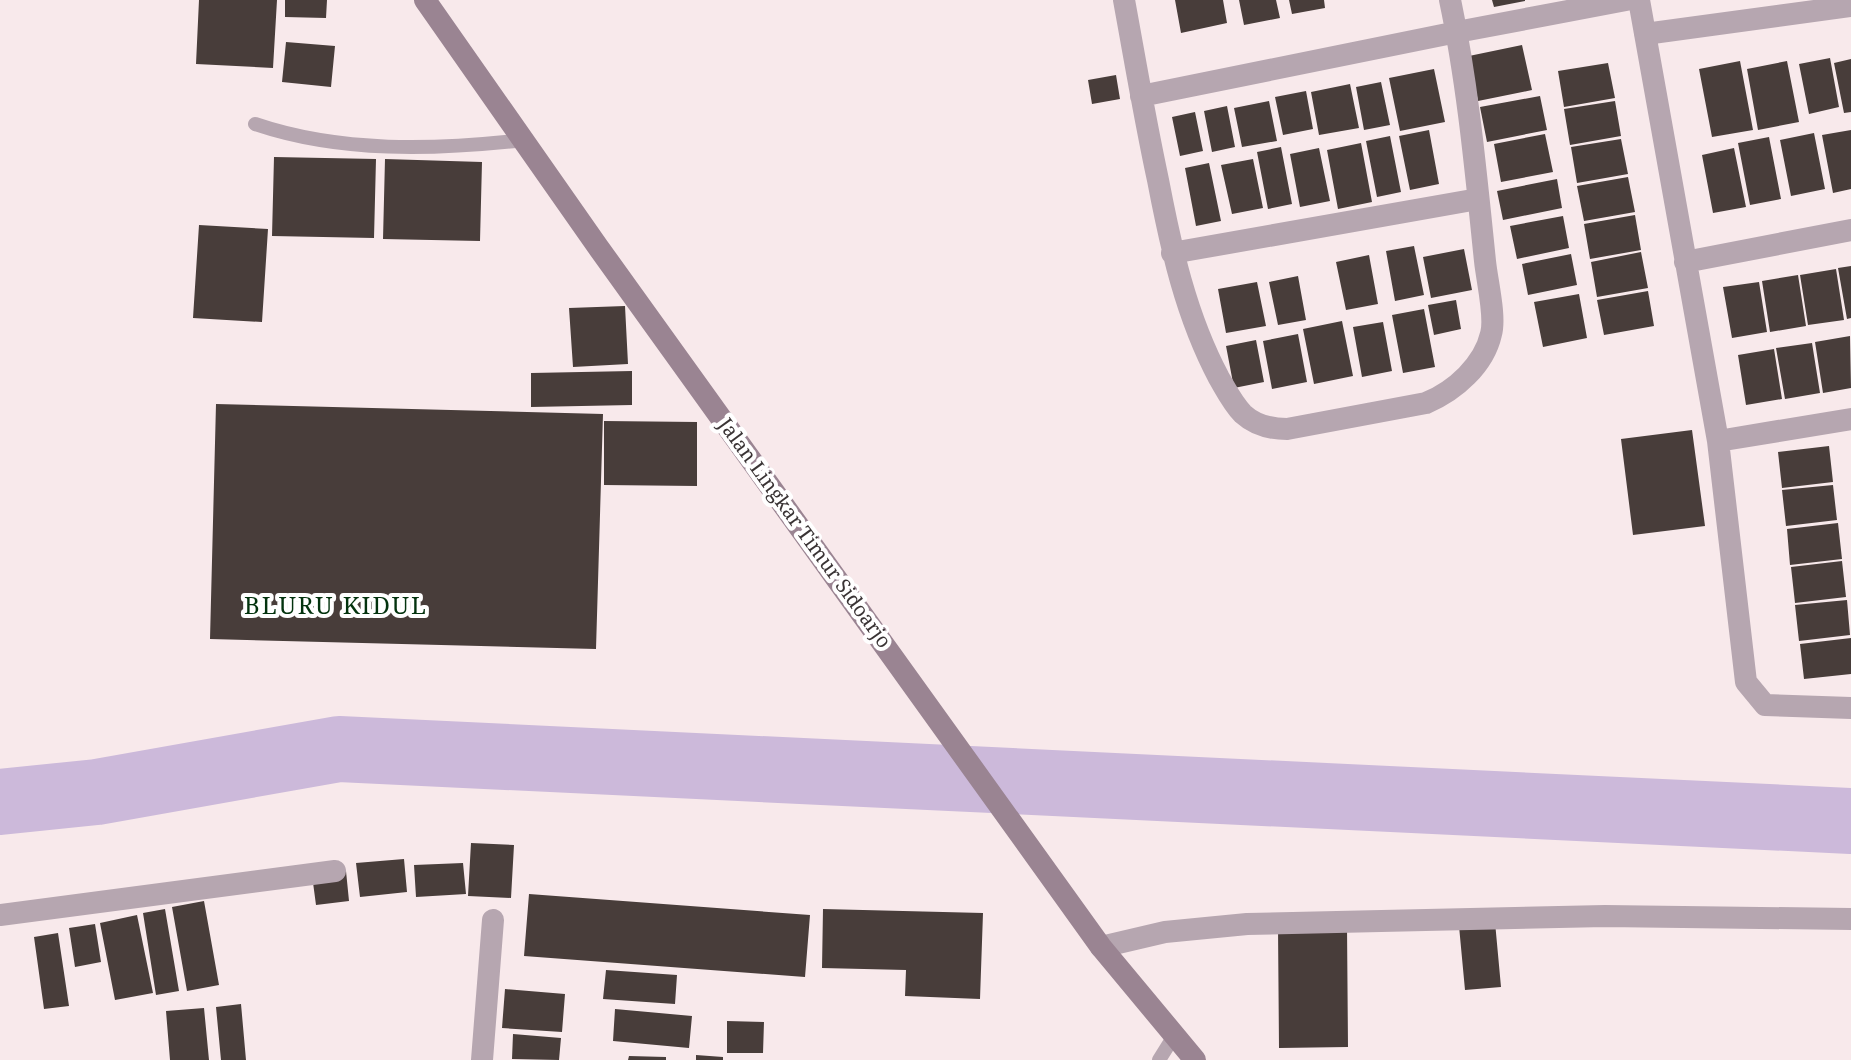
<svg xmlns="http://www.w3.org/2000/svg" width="1851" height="1060" font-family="'Noto Serif',serif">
<rect width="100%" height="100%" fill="#f8e9eb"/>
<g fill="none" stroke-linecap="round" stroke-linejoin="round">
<!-- river -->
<path stroke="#ccb9da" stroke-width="66" d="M0 802 97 792 339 749 1851 821"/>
</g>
<!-- building -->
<path fill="#483d3a" d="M199 0H277L273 68 196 64Z
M285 0H327L326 18 285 17Z
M1175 0H1223L1227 23 1181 33Z
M1239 0H1276L1280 18 1244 25Z
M1289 0H1324L1325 8 1292 14Z
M1492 0H1525V1L1494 7Z
M286 42 335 46 331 87 282 82Z
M1522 45 1532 90 1478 101 1469 56Z
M1830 58 1839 107 1809 114 1799 64Z
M1851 59V112L1844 113 1834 63Z
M1740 61 1753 130 1712 137 1699 69Z
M1787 61 1799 122 1758 130 1747 69Z
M1608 63 1615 98 1564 107 1558 71Z
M1434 69 1445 122 1400 131 1389 78Z
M1116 75 1120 99 1092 104 1088 80Z
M1381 82 1390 125 1364 130 1356 87Z
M1350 84 1359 128 1319 135 1311 92Z
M1306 91 1313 129 1283 135 1275 97Z
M1540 96 1547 130 1487 142 1480 107Z
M1269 101 1277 141 1242 147 1234 108Z
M1615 101 1621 136 1570 145 1564 109Z
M1227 106 1235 147 1212 152 1204 111Z
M1195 112 1203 151 1180 156 1172 117Z
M1429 130 1439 184 1410 190 1399 136Z
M1851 130V189L1833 193 1822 135Z
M1814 133 1825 189 1791 196 1780 140Z
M1545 134 1553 172 1501 182 1494 144Z
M1390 136 1401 192 1377 197 1366 141Z
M1769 137 1781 199 1750 205 1738 143Z
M1621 139 1628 174 1577 183 1571 147Z
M1361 143 1372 202 1338 209 1327 150Z
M1281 147 1292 204 1268 209 1257 152Z
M1319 148 1330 201 1300 207 1290 154Z
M1734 148 1746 207 1713 213 1702 155Z
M274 157 376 159 374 238 272 236Z
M385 159 482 162 480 241 383 239Z
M1253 159 1263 208 1232 214 1221 165Z
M1209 163 1221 221 1196 226 1185 168Z
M1628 177 1635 212 1584 221 1577 186Z
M1557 179 1562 208 1503 220 1497 191Z
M1635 215 1641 250 1590 259 1584 224Z
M1563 216 1569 248 1517 259 1510 226Z
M199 225 268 229 262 322 193 318Z
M1414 246 1424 295 1395 301 1386 251Z
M1464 249 1472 290 1431 298 1423 257Z
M1641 252 1648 288 1597 297 1591 262Z
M1571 254 1577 285 1528 295 1522 264Z
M1369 255 1378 304 1346 310 1336 262Z
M1851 266V318L1847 319 1838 268Z
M1836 269 1844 320 1808 325 1800 275Z
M1798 275 1806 326 1770 332 1762 281Z
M1298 276 1306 320 1278 325 1269 282Z
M1257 282 1266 326 1226 333 1218 289Z
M1759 282 1767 332 1732 338 1723 287Z
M1648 291 1654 326 1604 335 1597 300Z
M1579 294 1587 338 1543 347 1534 302Z
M1456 300 1461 329 1434 335 1428 305Z
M625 306 628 364 573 367 569 308Z
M1424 309 1435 367 1403 373 1392 315Z
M1342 321 1353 376 1314 384 1303 329Z
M1383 322 1392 371 1362 377 1353 327Z
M1298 334 1307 382 1272 389 1263 341Z
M1850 336 1851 388 1823 393 1815 342Z
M1256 340 1264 382 1234 388 1226 346Z
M1812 343 1820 393 1785 399 1776 348Z
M1774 349 1782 399 1746 405 1738 355Z
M632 371V405L531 407V373Z
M216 404 603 414 596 649 210 639Z
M604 421 697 422V486L604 485Z
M1692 430 1705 526 1633 535 1621 439Z
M1829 446 1833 482 1782 488 1778 452Z
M1833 485 1837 520 1786 526 1782 490Z
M1838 523 1842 559 1790 565 1787 529Z
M1842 561 1846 597 1795 603 1791 567Z
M1847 600 1850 635 1799 641 1795 605Z
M1851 638V674L1804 679 1800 644Z
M471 843 514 845 511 898 468 896Z
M404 859 407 892 360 897 356 863Z
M463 863 466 894 416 897 414 865Z
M346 871 349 901 316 905 312 875Z
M529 894 810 915 805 977 524 956Z
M204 901 219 985 187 991 172 907Z
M165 909 179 991 156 995 143 913Z
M823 909 983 913 980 999 905 996 906 970 822 968Z
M137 915 153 993 115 1000 100 923Z
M1495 922 1501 987 1465 990 1459 926Z
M95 924 101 962 75 967 69 928Z
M1347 926 1348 1047 1279 1048 1278 927Z
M58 933 69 1006 44 1009 34 937Z
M606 970 677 975 675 1004 603 999Z
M505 989 565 994 562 1032 502 1028Z
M241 1004 246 1060H221L216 1007Z
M204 1008 209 1060H170L166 1011Z
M615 1009 692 1016 689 1048 613 1041Z
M727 1021 764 1022 763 1053H727Z
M513 1034 561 1038 559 1060 512 1059Z
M696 1055 723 1057V1060H696Z
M629 1056 666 1057V1060H628Z"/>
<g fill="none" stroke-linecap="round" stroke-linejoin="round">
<!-- service -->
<path stroke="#b6a6b0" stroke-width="14" d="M255 124C340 153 435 150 524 140
M1159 1060 1174 1036"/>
<!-- minor -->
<path stroke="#b6a6b0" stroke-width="22" d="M1124 0C1135 60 1145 120 1158 180 1171 248 1186 316 1219 378 1226 390 1233 404 1243 414 1255 425 1271 429 1287 429L1426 403C1455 391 1484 365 1491 334 1496 317 1487 281 1485 261 1476 174 1468 85 1450 0
M1639 0 1718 441 1746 682 1765 705 1851 708
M1645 34 1851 6
M1141 96 1457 32 1626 0
M1172 253 1478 199
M1685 262 1851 230
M1718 441 1851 419
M0 915 335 871
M1101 947 1165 932 1247 924 1605 916 1851 919
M482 1060 493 920"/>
<!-- secondary -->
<path stroke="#9a8492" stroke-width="22" d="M425 0 598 247 1101 947 1195 1060"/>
</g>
<g text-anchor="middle" stroke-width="8" stroke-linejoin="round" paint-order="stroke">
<!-- street labels -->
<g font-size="20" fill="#3a3435" stroke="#fff">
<text transform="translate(805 533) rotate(54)" y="7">Jalan Lingkar Timur Sidoarjo</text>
</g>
<!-- quarter labels -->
<g font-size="24" letter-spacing="2" fill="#03330e" stroke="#fff">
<text x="336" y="614">BLURU KIDUL</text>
</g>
</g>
</svg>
